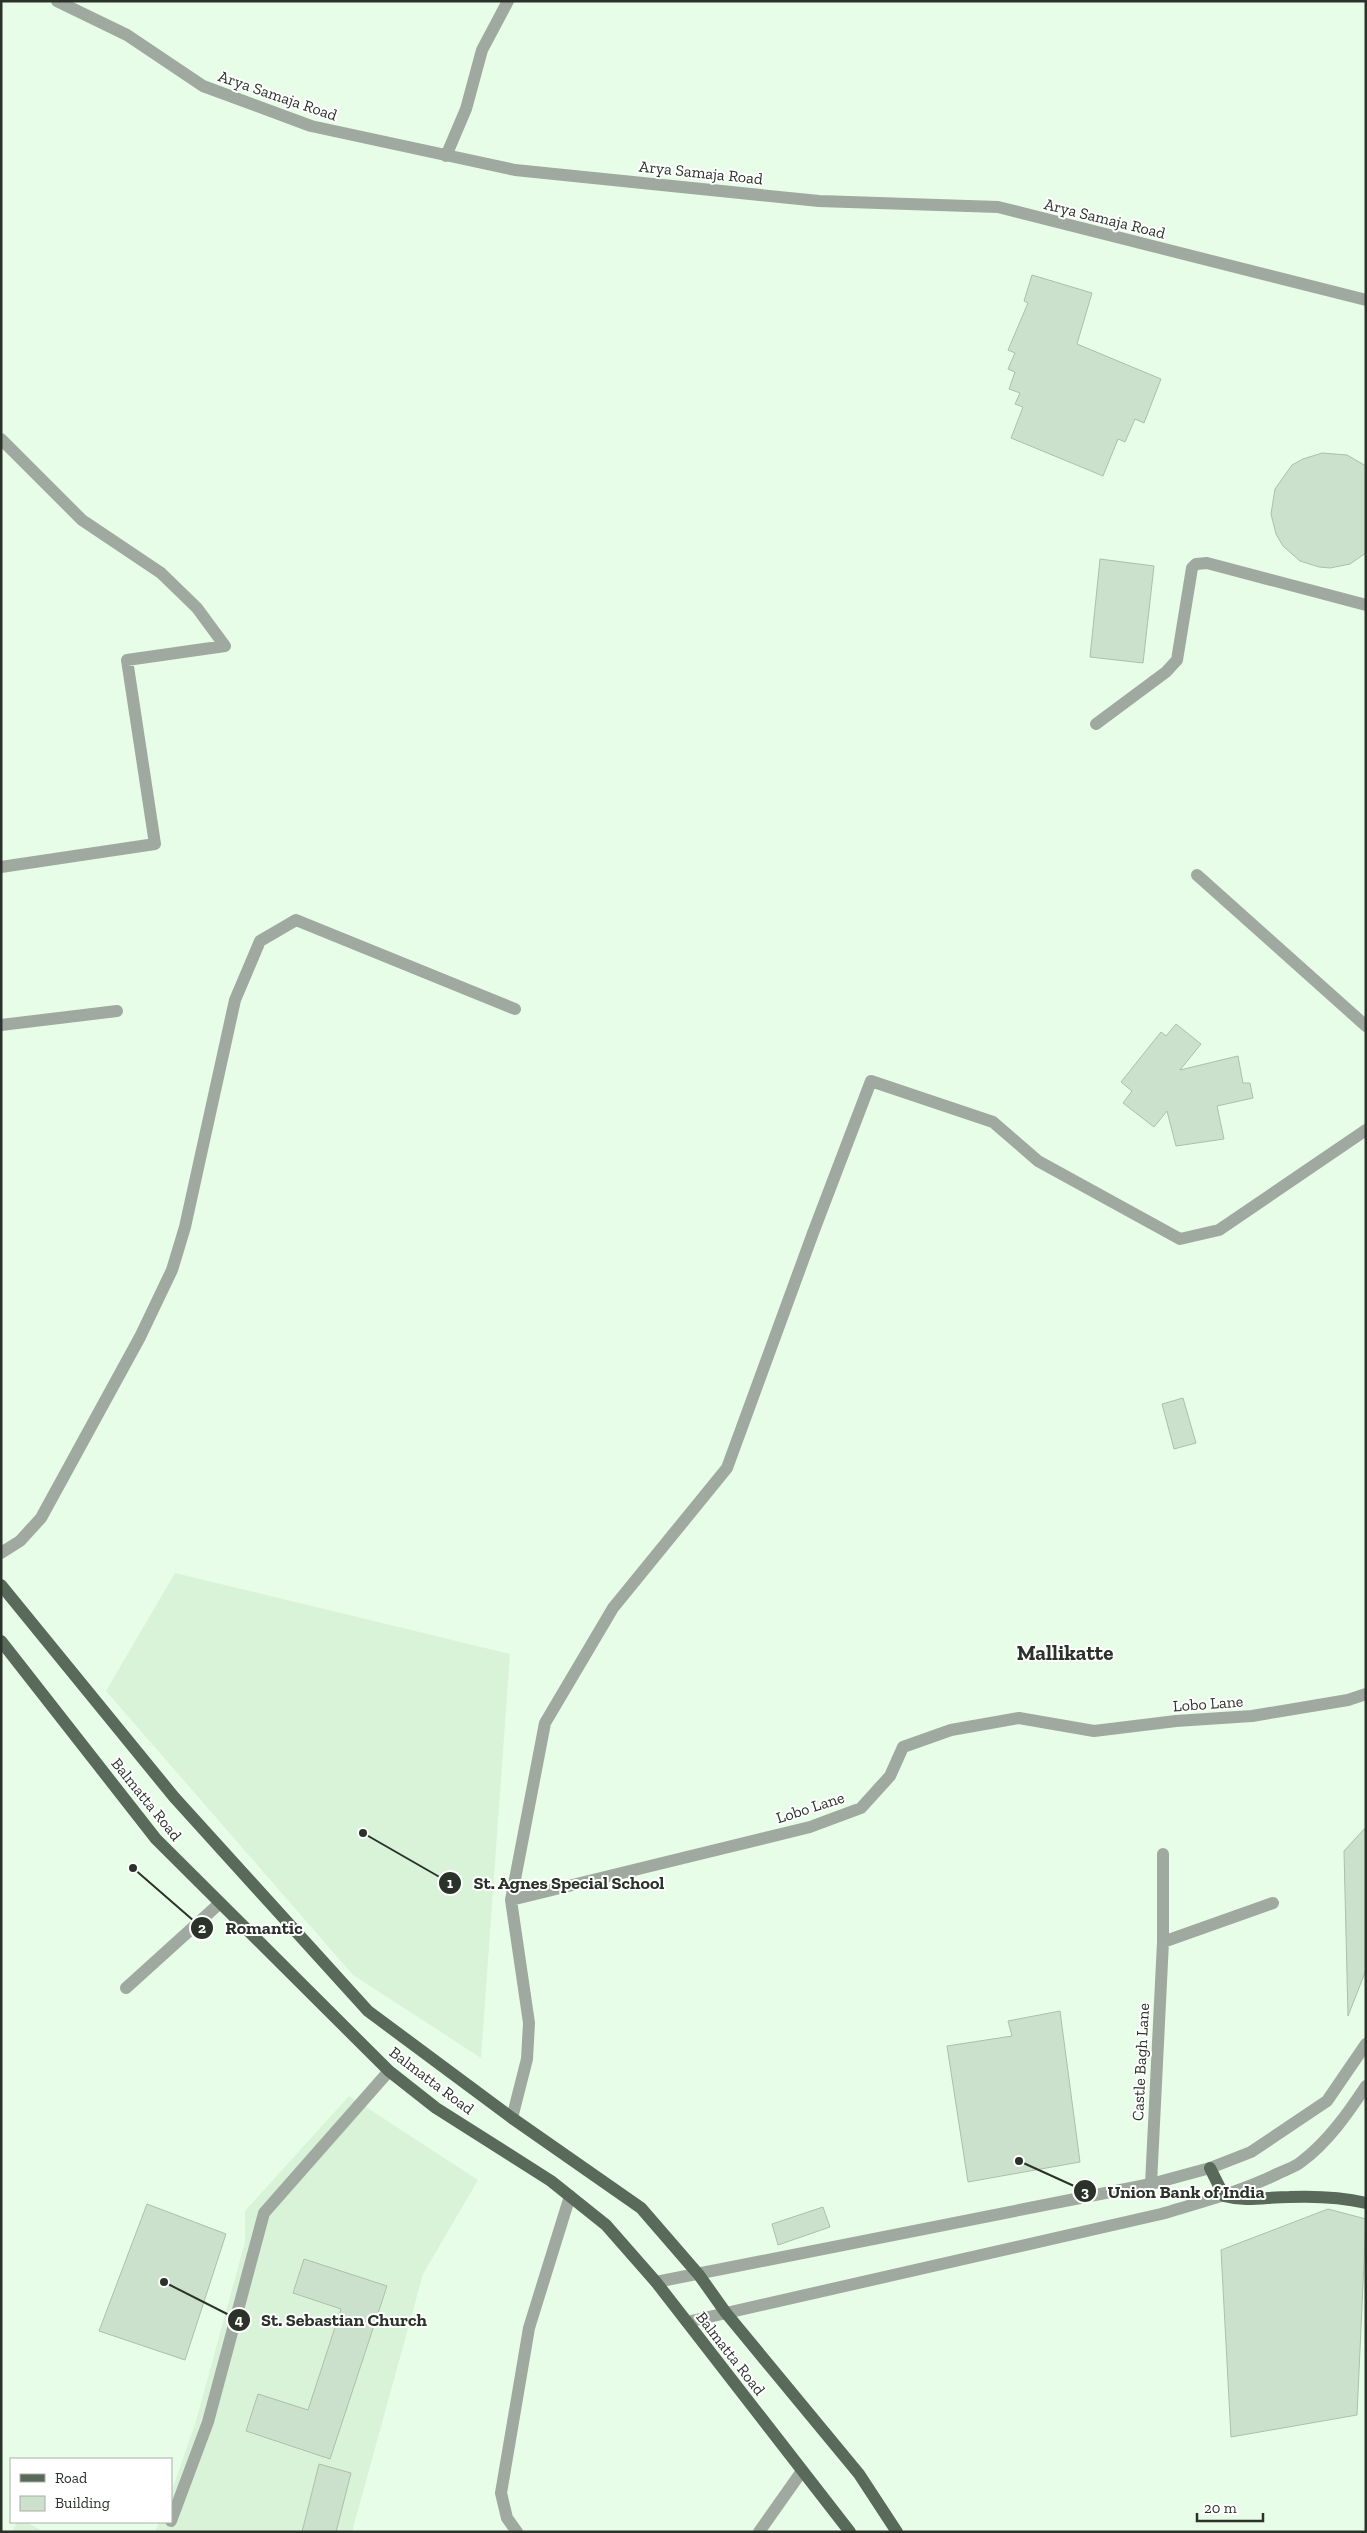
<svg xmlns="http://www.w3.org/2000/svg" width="1367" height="2533" font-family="'Zilla Slab',serif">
<rect width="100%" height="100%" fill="#e7fde7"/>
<!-- built -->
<path fill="#d8f3d8" d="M175 1573 510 1654 481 2058 353 1975 106 1691Z
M349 2096 478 2180 423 2274 352 2532H155L159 2522H171V2493L196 2421 245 2242V2211Z
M17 2522H26L44 2532H12Z"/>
<!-- building -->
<path fill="#cce1cc" stroke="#abc0ab" d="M1032 275 1092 293 1077 344 1161 379 1144 423 1135 419 1125 442 1118 439 1103 476 1011 438 1023 407 1015 404 1020 393 1009 389 1015 372 1008 369 1015 353 1008 350 1028 303 1024 301Z
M1322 453 1347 455 1366 466V553L1350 564 1330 568 1319 567 1300 561 1283 546 1276 534 1271 514 1275 489 1292 465 1303 459Z
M1100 559 1154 566 1143 663 1090 657Z
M1176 1024 1201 1044 1180 1070 1238 1056 1243 1083H1250L1253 1098 1217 1106 1224 1139 1176 1146 1167 1111 1154 1127 1123 1103 1132 1091 1121 1082 1161 1032 1166 1036Z
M1183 1398 1196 1443 1174 1449 1162 1404Z
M1366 1827V1970L1348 2016 1344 1851Z
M1060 2011 1080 2162 968 2182 947 2046 1012 2036 1008 2021Z
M147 2204 226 2234 185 2360 99 2331Z
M823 2207 830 2227 778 2245 772 2224Z
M1328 2209 1366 2219 1357 2415 1231 2437 1221 2250Z
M304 2259 387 2286 330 2459 246 2431 258 2394 308 2410 341 2309 293 2293Z
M319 2464 351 2473 336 2532H302Z"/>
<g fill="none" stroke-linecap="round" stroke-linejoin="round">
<!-- minor -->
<path stroke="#a0a9a0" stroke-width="12" d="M57 1 127 35 203 86 311 126 515 170 819 201 998 207 1366 300
M446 156 466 109 482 50 508 1
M1 439 82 520 161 573 197 608 225 646 127 660 155 844 1 867
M1096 724 1166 672 1177 660 1192 568 1196 564 1207 563 1366 605
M1197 875 1366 1026
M1 1025 117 1011
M1 1553 20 1541 41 1518 140 1337 172 1270 185 1227 235 1000 260 941 296 920 515 1009
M511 1900 545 1723 613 1608 727 1468 813 1233 871 1081 993 1122 1038 1161 1180 1239 1219 1230 1366 1130
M1163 1942 1273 1903
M126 1988 220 1903
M512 2118 527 2059 529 2023 511 1900 810 1827 861 1808 890 1776 903 1747 951 1730 1019 1718 1094 1731 1176 1721 1252 1716 1348 1700 1366 1694
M1151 2184 1163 1942V1854
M656 2282 1151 2184 1210 2168 1251 2152 1327 2101 1366 2044
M687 2322 1161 2214C1201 2202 1240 2192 1277 2174 1285 2170 1295 2167 1301 2162 1328 2142 1348 2113 1366 2086
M171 2521 208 2422 264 2213 389 2071
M517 2532 507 2518 501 2493 529 2328 570 2196
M759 2532 802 2471"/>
<!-- major -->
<path stroke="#5a6a5a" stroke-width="12" d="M1 1585 174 1797 368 2011 512 2118 641 2208 699 2275 726 2313 859 2474 897 2532
M1 1641 156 1839 389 2071 436 2108 551 2181 606 2225 656 2282 850 2532
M1210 2168 1224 2196C1246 2202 1266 2197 1289 2197 1314 2196 1341 2197 1366 2203"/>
</g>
<g text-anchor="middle" stroke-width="4" stroke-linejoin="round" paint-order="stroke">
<!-- street labels -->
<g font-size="16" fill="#2a322a" stroke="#fff">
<text transform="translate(278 95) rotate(19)" y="6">Arya Samaja Road</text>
<text transform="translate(701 172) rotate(6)" y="6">Arya Samaja Road</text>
<text transform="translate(1105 218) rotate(14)" y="6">Arya Samaja Road</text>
<text transform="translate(1208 1703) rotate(-4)" y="6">Lobo Lane</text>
<text transform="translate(147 1799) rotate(51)" y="6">Balmatta Road</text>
<text transform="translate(810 1807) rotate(-18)" y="6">Lobo Lane</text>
<text transform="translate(1140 2062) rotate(-87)" y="6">Castle Bagh Lane</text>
<text transform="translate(432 2080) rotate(37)" y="6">Balmatta Road</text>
<text transform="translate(731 2353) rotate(52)" y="6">Balmatta Road</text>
</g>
<!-- district labels -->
<g font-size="21" font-weight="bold" fill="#2a322a" stroke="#fff">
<text x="1065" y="1660">Mallikatte</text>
</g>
</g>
<!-- callouts -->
<path fill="none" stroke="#2a322a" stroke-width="2" d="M363 1833L450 1883M133 1868L202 1928M1019 2161L1085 2191M164 2282L239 2320"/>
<g fill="#2a322a" stroke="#fff" stroke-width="2">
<circle cx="363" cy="1833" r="5"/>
<circle cx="133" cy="1868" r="5"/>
<circle cx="1019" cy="2161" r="5"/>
<circle cx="164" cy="2282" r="5"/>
<circle cx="450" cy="1883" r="12"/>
<circle cx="202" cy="1928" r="12"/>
<circle cx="1085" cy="2191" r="12"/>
<circle cx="239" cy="2320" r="12"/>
</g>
<g font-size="15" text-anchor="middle" font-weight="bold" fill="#fff">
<text x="450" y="1888">1</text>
<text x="202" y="1933">2</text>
<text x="1085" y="2197">3</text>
<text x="239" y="2325">4</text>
</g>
<g font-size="18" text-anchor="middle" font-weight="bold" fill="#2a322a" stroke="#fff" stroke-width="4" stroke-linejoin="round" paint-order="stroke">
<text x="569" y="1889">St. Agnes Special School</text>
<text x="264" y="1934">Romantic</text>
<text x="1186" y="2198">Union Bank of India</text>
<text x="344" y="2326">St. Sebastian Church</text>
</g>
<!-- border -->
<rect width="1367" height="2533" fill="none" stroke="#2a322a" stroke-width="5"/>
<!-- legend -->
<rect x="10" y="2458" width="162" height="65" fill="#ffffff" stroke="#aaadaa"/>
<rect x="20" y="2474" width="25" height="8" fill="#5a6a5a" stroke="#aaadaa"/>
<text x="55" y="2483" font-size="15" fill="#2a322a">Road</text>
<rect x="20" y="2496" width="25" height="15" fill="#cce1cc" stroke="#aaadaa"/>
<text x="55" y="2508" font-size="15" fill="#2a322a">Building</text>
<!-- scale -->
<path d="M1197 2513v8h66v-8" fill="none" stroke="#2a322a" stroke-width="2.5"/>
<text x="1204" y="2513" font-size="15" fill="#2a322a" stroke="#ffffff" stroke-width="4" paint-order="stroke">20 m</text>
</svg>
